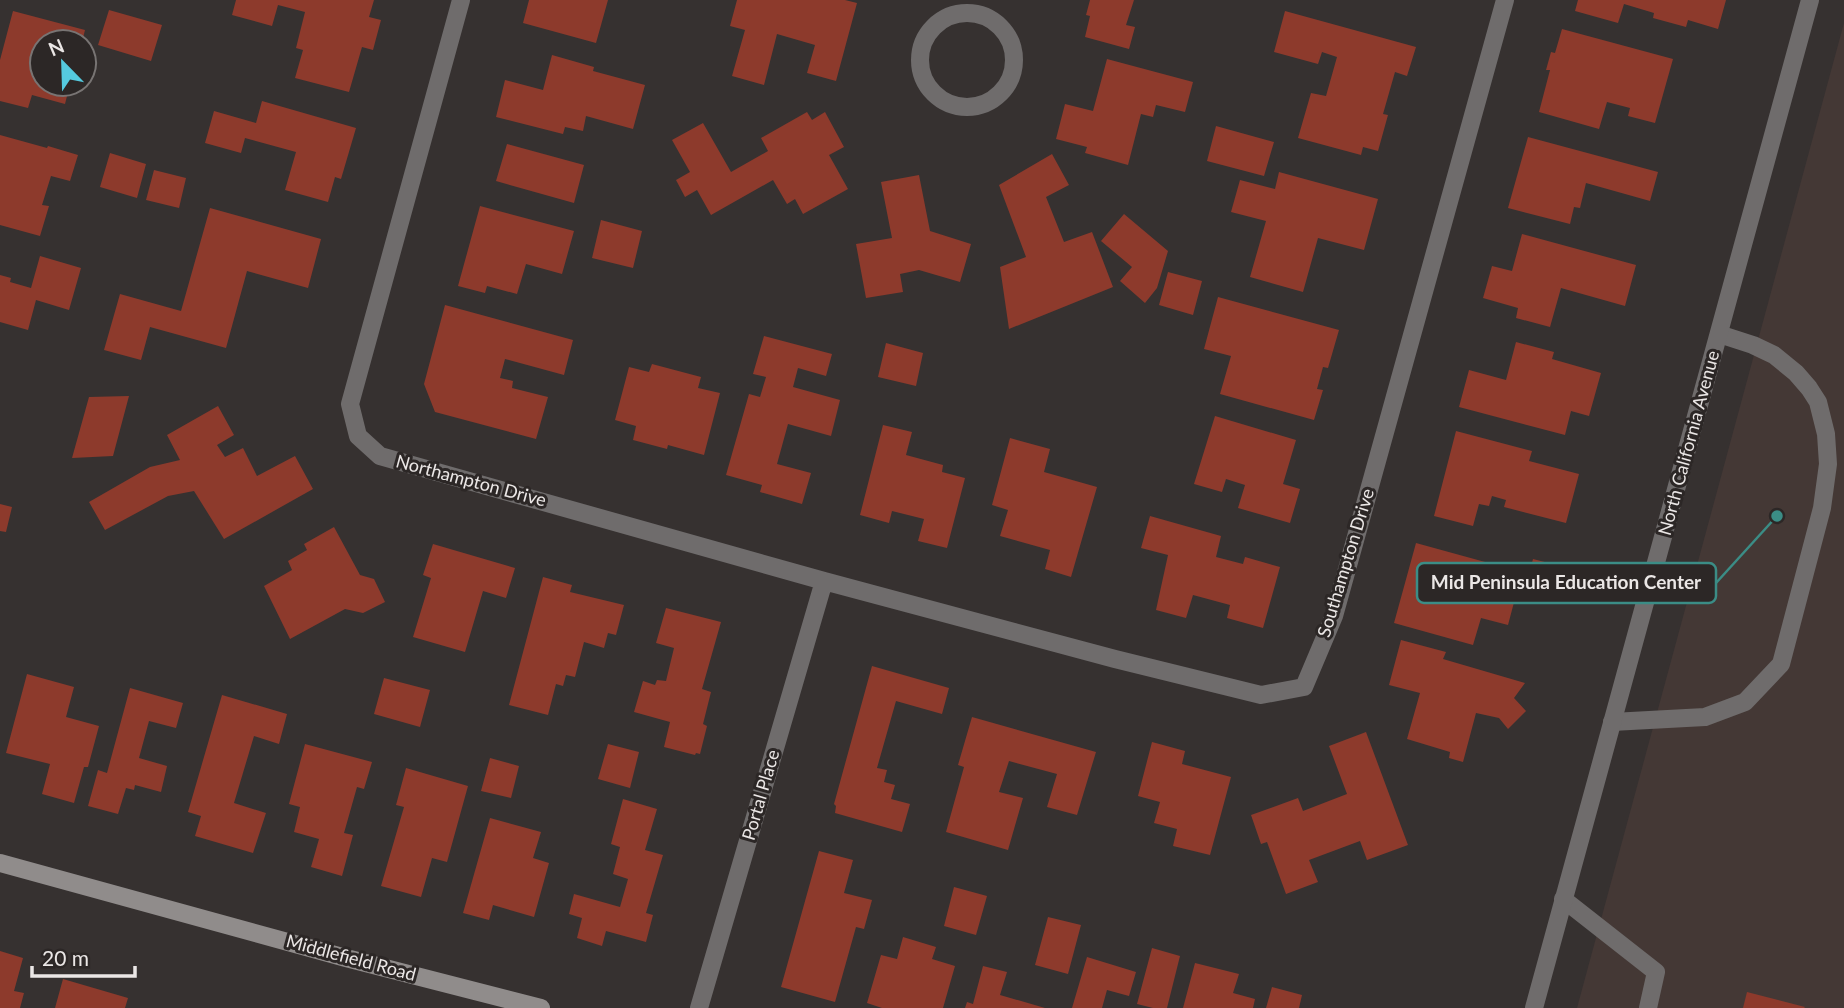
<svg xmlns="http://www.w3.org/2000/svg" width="1844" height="1008" font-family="Lato,sans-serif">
<rect width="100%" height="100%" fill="#363130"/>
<!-- built -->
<path fill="#443835" d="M1844 23V1008H1577Z"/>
<!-- building -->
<path fill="#8d3a2c" d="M236 0H374L369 17 381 20 373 50 362 47 349 92 295 78 303 50 296 48 305 12 278 5 272 26 232 15Z
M529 0H608L596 43 523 23Z
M737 0H845L857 3 836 81 807 73 815 45 777 34 764 85 732 76 745 30 730 26Z
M1090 0H1134L1126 25 1135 27 1129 49 1085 37 1090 16 1086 15Z
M1578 0H1726L1718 29 1688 20 1686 27 1653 18 1654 13 1624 4 1618 23 1575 11Z
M109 10 162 25 151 61 98 45Z
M13 11 85 30 82 42H42V84H70L65 104 32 95 28 108 0 101V60Z
M1285 11 1416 47 1407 76 1395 72 1383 114 1388 115 1378 151 1363 147 1361 155 1298 138 1311 93 1326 96 1337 57 1322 52 1318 64 1274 52Z
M1562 29 1673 59 1655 123 1628 116 1630 108 1607 102 1599 129 1539 112 1550 70H1546L1551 52 1555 53Z
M552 55 594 67 593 71 645 85 633 129 586 116 583 131 565 127 563 134 496 117 505 80 543 90Z
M1107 59 1193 82 1185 112 1156 105 1153 117 1141 114 1128 165 1085 153 1087 147 1056 139 1065 104 1093 111Z
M262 101 356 128 341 179 335 177 328 202 285 190 296 152 245 138 241 153 205 143 214 111 256 123Z
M807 112 812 120 825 112 844 147 829 155 848 189 803 214 795 199 787 204 773 180 711 215 697 190 685 197 676 180 690 172 672 140 703 123 731 172 768 151 761 138Z
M1216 126 1274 142 1264 176 1207 161Z
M0 135 47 148 48 146 78 155 70 181 51 176 42 205 49 206 40 236 0 225Z
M1528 137 1658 172 1650 201 1586 183 1580 208 1574 207 1570 224 1508 208Z
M507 144 584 165 574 203 496 181Z
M110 153 146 164 137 198 100 187Z
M1052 154 1069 185 1046 197 1064 242 1092 232 1113 287 1009 329 1000 267 1026 257 999 185Z
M154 170 186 178 179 208 146 200Z
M1279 172 1378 199 1364 250 1318 238 1303 292 1250 277 1266 221 1231 212 1240 180 1275 189Z
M919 175 930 231 971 244 960 282 919 270 900 274 903 292 866 298 856 244 892 238 881 182Z
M480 206 574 231 562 274 526 264 517 294 487 286 485 293 458 286Z
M210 208 321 239 308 288 247 271 226 348 150 327 141 360 104 350 120 294 181 311Z
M1124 214 1168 251 1157 288 1145 303 1120 281 1132 267 1101 241Z
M601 220 642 231 633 268 592 258Z
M1522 234 1636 265 1625 306 1561 288 1550 327 1516 318 1518 308 1483 298 1492 266 1512 271Z
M40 256 81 268 69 310 36 300 28 330 0 322V275L11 278 10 282 31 288Z
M1168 272 1202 281 1193 315 1159 305Z
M1218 297 1339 330 1328 368 1323 367 1317 389 1323 390 1314 420 1220 394 1231 356 1204 349Z
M445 305 573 340 564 375 505 359 500 378 513 381 512 388 548 397 536 439 435 412 424 384Z
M764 336 832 354 826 376 798 368 793 387 840 400 831 436 788 424 777 464 811 473 802 504 760 492 762 485 726 475 749 394 760 397 766 377 753 374Z
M1516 342 1554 352 1552 359 1601 373 1589 416 1571 411 1565 435 1459 407 1469 370 1506 380Z
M886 343 923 353 916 386 878 377Z
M652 364 701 377 698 388 720 393 704 455 668 445 667 449 633 440 636 426 615 420 629 367 649 372Z
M129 396 113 456 72 458 89 397Z
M218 406 234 435 217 445 225 457 243 448 257 476 295 456 313 489 224 539 194 491 168 496 105 530 89 502 150 467 180 460 167 435Z
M1215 416 1296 440 1283 484 1300 489 1290 523 1238 508 1245 485 1226 479 1222 492 1194 484Z
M883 425 912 432 906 455 943 465 942 472 965 478 947 548 918 541 924 519 892 511 889 523 860 515Z
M1456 431 1532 451 1529 461 1579 474 1566 523 1504 507 1506 500 1492 496 1489 506 1479 504 1473 526 1434 516Z
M1010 438 1050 449 1044 472 1097 487 1071 577 1045 569 1050 550 1000 536 1008 510 992 505Z
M0 504 12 507 6 532 0 531Z
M1150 516 1221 536 1216 557 1243 564 1245 557 1280 567 1263 628 1227 618 1230 605 1193 595 1186 618 1156 610 1168 555 1141 548Z
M334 527 360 575 374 579 385 602 363 613 345 609 290 639 264 586 292 570 288 561 307 550 304 544Z
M1416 543 1529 574 1533 559 1572 569 1563 603 1517 591 1508 625 1481 618 1473 645 1394 623Z
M433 544 515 568 506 598 483 591 465 652 413 637 431 578 423 575Z
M543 577 572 585 570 592 624 605 616 635 608 633 604 648 584 642 575 677 566 675 563 686 556 684 548 715 509 705Z
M666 608 721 622 702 689 711 692 703 724 707 726 700 754 696 753 695 755 664 747 670 722 634 712 643 681 655 685 657 680 666 681 674 648 656 643Z
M1401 640 1446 652 1443 659 1525 683 1514 698 1526 711 1508 729 1499 718 1476 713 1463 762 1449 758 1450 752 1407 739 1420 693 1389 685Z
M872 666 949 688 942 714 896 701 877 768 887 770 884 782 895 785 891 799 910 804 902 832 835 813 836 806 834 804Z
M27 674 74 687 66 717 99 726 88 767H84L74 803 42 794 50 764 6 753Z
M384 678 430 690 420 727 374 714Z
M130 688 183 703 176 728 149 721 139 758 167 766 161 792 135 785 134 790 126 788 118 814 88 806 98 770 107 773Z
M222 695 287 714 279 744 254 736 234 803 266 813 253 853 195 836 201 816 188 812Z
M972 717 1096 752 1077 815 1047 807 1057 774 1009 761 999 792 1023 798 1008 850 946 832 964 767 958 765Z
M1366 732 1408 845 1367 860 1360 841 1309 860 1318 882 1286 894 1267 842 1261 844 1251 815 1298 798 1303 811 1347 794 1329 746Z
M1152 742 1185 751 1182 764 1231 777 1210 855 1173 846 1177 829 1154 823 1160 802 1138 796Z
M305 744 372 762 364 789 357 787 344 833 353 835 342 876 311 867 319 839 294 832 300 807 289 804Z
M608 744 639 752 630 788 598 779Z
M490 758 519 766 511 798 481 791Z
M406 768 468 786 447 862 432 858 421 897 381 886 404 807 396 805Z
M623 799 657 809 645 850 663 855 646 913 653 915 646 942 606 931 602 946 577 938 582 918 569 914 574 894 620 907 628 879 613 874 620 847 611 844Z
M490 818 541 832 533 858 549 863 534 917 493 905 489 920 463 913Z
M819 851 853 860 844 893 872 900 864 929 856 927 835 1002 781 987Z
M954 887 987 896 976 935 944 926Z
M1048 917 1081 925 1068 974 1035 965Z
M903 937 936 947 932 959 955 966 943 1008H882L867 1003 881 955 897 959Z
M1152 948 1180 956 1167 1008H1153L1137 1004Z
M0 951 23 958 14 991 24 993 20 1008H0Z
M1087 957 1136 972 1129 996 1107 990 1102 1008H1072Z
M1195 963 1239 974 1233 993 1255 999 1253 1008H1183Z
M983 966 1007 972 1000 995 1045 1008H965L967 1002 973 1004Z
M63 979 128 998 125 1008H55Z
M1272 987 1302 995 1299 1008H1266Z
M1747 992 1805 1007 1804 1008H1743Z"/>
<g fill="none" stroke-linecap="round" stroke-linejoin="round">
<!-- lane -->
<path stroke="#6f6c6c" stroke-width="18" d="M1612 722 1705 717 1745 702 1781 664 1822 508 1828 464 1826 434 1818 402 1809 388 1796 373 1774 355 1753 345 1719 334
M1563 899 1656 972 1648 1008"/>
<!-- street -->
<path stroke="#6f6c6c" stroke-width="18" d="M461 0 350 404 358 436 380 456 824 581 1115 659 1261 695 1304 687 1334 616 1505 0
M920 60a47 47 0 1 1 94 0a47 47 0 1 1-94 0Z
M699 1008 824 581
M1534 1008 1810 0"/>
<!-- secondary -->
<path stroke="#908c8b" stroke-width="18" d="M0 863 346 958 541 1008"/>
</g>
<g text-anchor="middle" stroke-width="6" stroke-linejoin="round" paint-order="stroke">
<!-- street labels -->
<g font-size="18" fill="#ebe7e6" stroke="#2c2726">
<text transform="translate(1689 443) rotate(-75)" y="6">North California Avenue</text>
<text transform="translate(471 481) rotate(15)" y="6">Northampton Drive</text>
<text transform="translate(1346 563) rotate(-73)" y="6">Southampton Drive</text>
<text transform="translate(761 795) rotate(-74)" y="6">Portal Place</text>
<text transform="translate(351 958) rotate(15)" y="6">Middlefield Road</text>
</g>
</g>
<!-- callouts -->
<path fill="none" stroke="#3b8d86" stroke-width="2.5" d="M1777 516L1716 583"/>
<circle fill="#3b8d86" stroke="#2c2726" stroke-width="2.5" cx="1777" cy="516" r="7"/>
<rect fill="#2c2726" stroke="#3b8d86" stroke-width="2.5" x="1417" y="563" width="299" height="40" rx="7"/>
<g font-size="19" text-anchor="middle" font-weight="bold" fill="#ebe7e6">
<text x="1566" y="589">Mid Peninsula Education Center</text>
</g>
<!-- north arrow -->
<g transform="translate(63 63) rotate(337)"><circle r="33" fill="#2c2726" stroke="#787473" stroke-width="2"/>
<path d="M0-5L12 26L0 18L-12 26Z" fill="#55cadf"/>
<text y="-10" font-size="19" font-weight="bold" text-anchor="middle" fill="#ebe7e6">N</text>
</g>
<!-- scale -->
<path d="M32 966v10h103v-10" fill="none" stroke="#ebe7e6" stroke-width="3.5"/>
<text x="42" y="966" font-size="21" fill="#ebe7e6" stroke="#2c2726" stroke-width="5" paint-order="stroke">20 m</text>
</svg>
